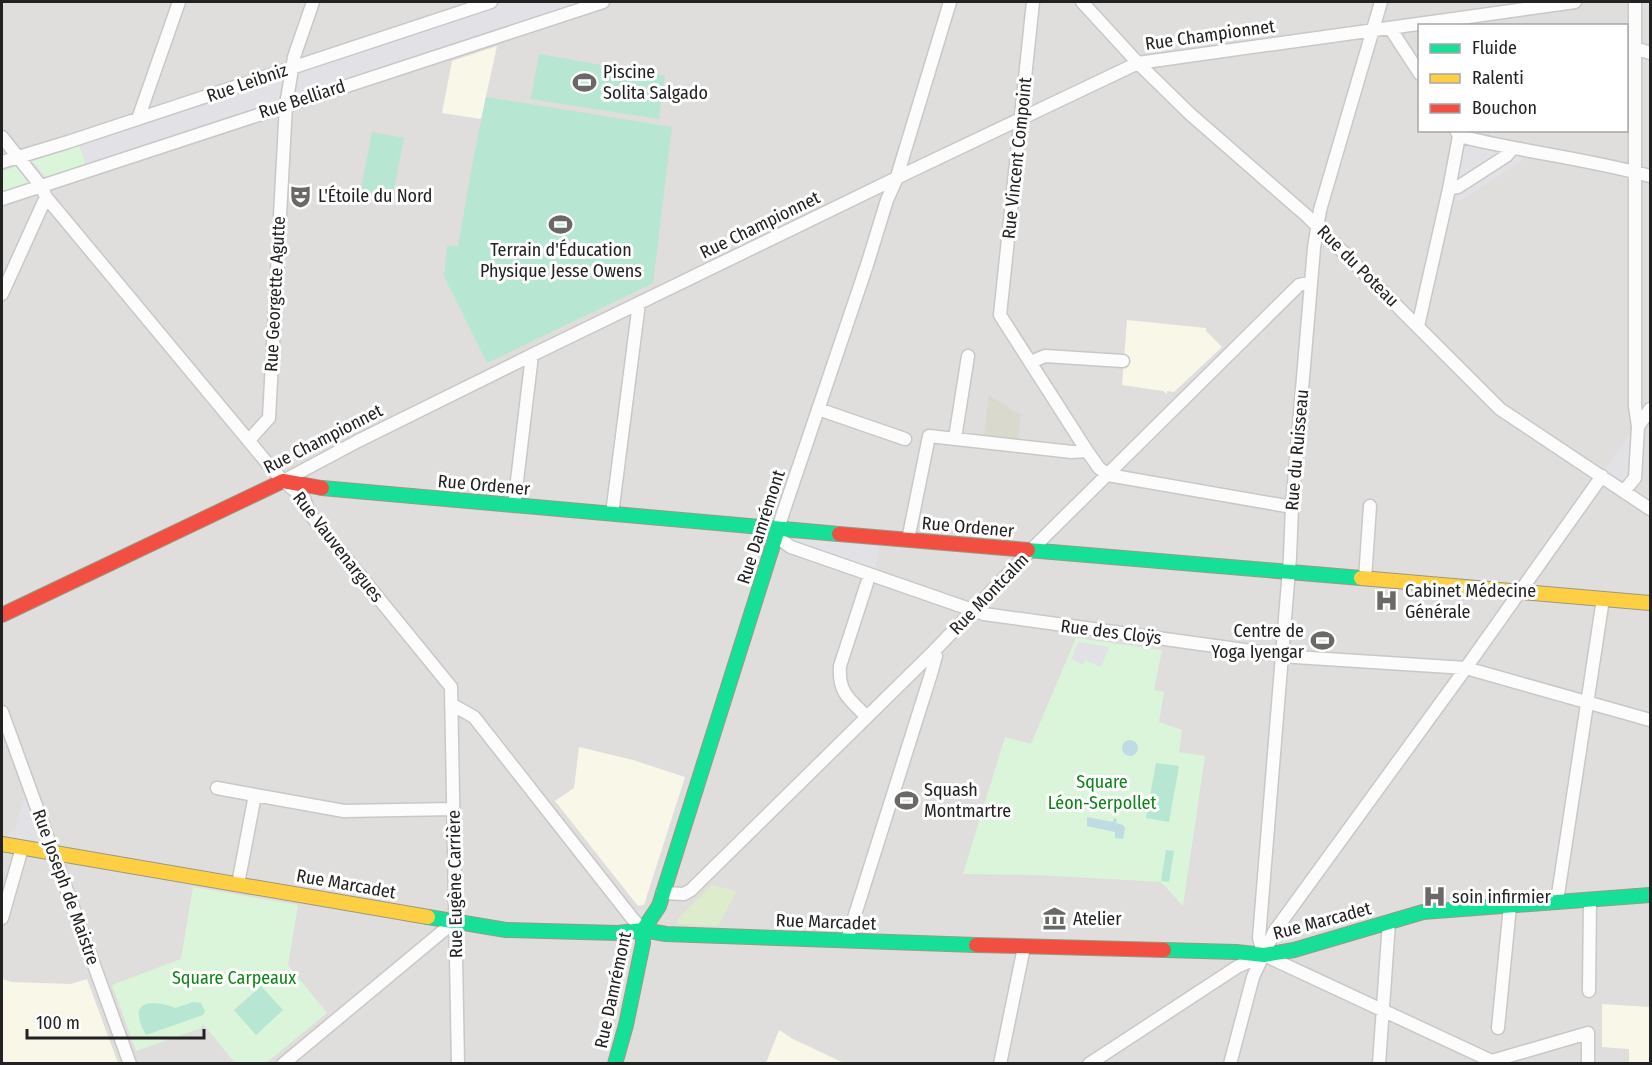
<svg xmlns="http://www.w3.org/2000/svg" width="1652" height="1065" font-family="'Fira Sans Condensed',sans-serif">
<rect width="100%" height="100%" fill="#f0eeeb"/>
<!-- residential -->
<path fill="#dfdedc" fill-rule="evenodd" d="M2 2H1650V1063L2 1064ZM1420 26H1626V130H1420Z"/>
<!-- education -->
<path fill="#f8f7e8" d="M497 46 481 119 442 113 452 61Z
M1127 320 1206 328V331L1222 347 1174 392 1167 391V394L1163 391 1122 385Z
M579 747 633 760 685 777 644 905 638 906 555 801 574 788Z
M2 979 12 982 71 984 87 979 118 1063H2Z
M1602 1004 1650 1007V1063H1629V1049L1602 1047Z
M779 1030 793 1039 844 1063H766Z"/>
<!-- construction -->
<path fill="#d9d9cd" d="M989 395 1021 415 1018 440 984 436Z"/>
<!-- grass -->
<path fill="#ddeccb" d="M712 885C721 888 728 888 736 892L718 926 678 924 677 919Z"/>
<!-- park -->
<path fill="#daf5da" d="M79 145 86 164 2 193V171Z
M1076 638 1162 650 1154 690 1164 692 1159 722 1182 730 1179 752 1205 756 1183 906 1161 882 1038 875 963 874 1005 737 1031 744Z
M193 887 298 905 288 965 327 1013 266 1063H235L203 1024 201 1028 136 1051 112 985 181 959Z"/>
<!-- pitch -->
<path fill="#b7e6d2" d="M539 54 665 76 659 119 531 99Z
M486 97 672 127 653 283 487 363 444 276 447 246H458L474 155Z
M372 132 404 138 392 199 360 193Z
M1156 763 1179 766 1169 822 1146 818Z
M1166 850 1174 851 1169 882 1161 881Z
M261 986 283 1010 256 1035 234 1010Z
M193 1002 201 1003 205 1011 203 1015 146 1035C143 1029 139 1022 139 1016 136 997 166 1004 175 1008Z"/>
<!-- plaza -->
<path fill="#e2e1e5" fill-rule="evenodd" d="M502 2H591L293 97 298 71 301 67Z
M278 76 282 80 279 98 274 104 44 180 28 164V159ZM80 145 86 164 46 177 32 161Z
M1467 142 1519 153 1523 157 1522 161 1461 200H1454L1464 148Z
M1630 434 1631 478 1626 483 1604 470Z
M791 538 879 546 875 571 789 542Z
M1078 642 1109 647 1101 667 1085 660 1083 665 1071 659Z
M30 799 43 840 40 844 7 839 9 834 16 829 23 801Z"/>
<!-- water -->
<path fill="#bfdbe3" d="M1122 748a8 8 0 1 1 16 0a8 8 0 1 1-16 0Z
M1087 817 1113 822 1114 818 1117 819 1116 823 1123 825 1125 828 1123 839 1115 838V832L1087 826Z"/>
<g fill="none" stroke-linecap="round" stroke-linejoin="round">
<defs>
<path id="street" d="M950 2 896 180 887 200 867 265 783 513 778 529 781 540 791 547 984 614 1295 657 1466 668 1650 720
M1033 2 1000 315 1087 451 1099 468 1108 475 1292 507
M1082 2 1138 63 1189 113 1307 216 1500 409 1650 509
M1390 28 1420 74
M1635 48 1650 53
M138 119 179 2
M1456 130 1459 136C1523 152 1588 159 1650 176
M2 137 41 186 46 197 268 464 283 481 304 498 309 513 451 687 458 1064
M2 162 68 142 491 2
M1449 189 1458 187 1506 156 1512 149
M2 199 603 2
M2 294 46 197
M1418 326 1449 189 1459 136
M1031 362 1045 356 1123 361
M818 409 905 439
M1638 427 1650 409
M955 438 968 356
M249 440 269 418 286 105 294 57 313 2
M283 481 358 441 532 355 913 170 1138 63 1575 2
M1624 491 1635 478 1638 427 1635 406V2
M514 506 532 355
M612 514 639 303
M908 540 929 436 1072 452 1087 451
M1365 579 1370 506
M451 704 474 717 632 918 643 930
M2 712 130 1064
M866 716C849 699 838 692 840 666L867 583
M217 788 255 795
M238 884 255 795 344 811 453 809
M662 893 684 894 691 890 934 651 1031 550 1299 285 1311 282
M1557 901 1603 599
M2 918 22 848
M847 940 931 674 936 656 934 651
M1264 955 1259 938 1290 557 1292 507 1314 248 1320 210 1381 2
M1589 991 1590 899
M1498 1028 1510 906
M1492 1061 1588 1033V1064
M283 1064 455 921
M1000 1064 1024 947
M1089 1064 1237 967 1264 955 1498 1064
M1230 1064 1253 977 1274 932 1458 679 1602 476
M1379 1064 1389 922"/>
<path id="fast" d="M322 488 839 534
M1028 550 1361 578
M428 917 506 930 618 933 643 930 666 934 976 945
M1164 950 1236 952 1264 955 1294 950 1423 912 1650 895
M615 1064 626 1025 643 943V930L659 906 778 529"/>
<path id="slow" d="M1361 578 1650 603
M2 844 428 917"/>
<path id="jam" d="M839 534 1028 550
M2 615 283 481 322 488
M976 945 1164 950"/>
</defs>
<!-- street casing -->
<use href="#street" stroke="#c9c8c7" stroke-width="15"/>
<!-- fast casing -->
<use href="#fast" stroke="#999a82" stroke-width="16"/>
<!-- slow casing -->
<use href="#slow" stroke="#999a82" stroke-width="16"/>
<!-- jam casing -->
<use href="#jam" stroke="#999a82" stroke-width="16"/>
<!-- street -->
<use href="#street" stroke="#fdfcfc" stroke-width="12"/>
<!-- fast -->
<use href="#fast" stroke="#16e098" stroke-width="14"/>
<!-- slow -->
<use href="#slow" stroke="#ffcf43" stroke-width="14"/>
<!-- jam -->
<use href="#jam" stroke="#f24e42" stroke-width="14"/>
</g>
<!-- icons -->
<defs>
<symbol id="stadium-bare" viewBox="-9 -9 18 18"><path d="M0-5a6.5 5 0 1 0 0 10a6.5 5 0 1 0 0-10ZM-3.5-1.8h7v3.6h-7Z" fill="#6a6968" stroke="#fff" stroke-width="2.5" paint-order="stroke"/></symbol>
<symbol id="theatre-bare" viewBox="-9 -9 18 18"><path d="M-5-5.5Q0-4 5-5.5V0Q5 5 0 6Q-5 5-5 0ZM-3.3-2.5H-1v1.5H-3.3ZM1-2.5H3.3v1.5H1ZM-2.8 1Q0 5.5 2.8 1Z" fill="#6a6968" stroke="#fff" stroke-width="2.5" paint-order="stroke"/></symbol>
<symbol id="hospital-bare" viewBox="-9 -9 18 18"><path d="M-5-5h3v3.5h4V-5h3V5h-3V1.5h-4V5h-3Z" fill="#6a6968" stroke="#fff" stroke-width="2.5" paint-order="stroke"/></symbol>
<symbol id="museum-bare" viewBox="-9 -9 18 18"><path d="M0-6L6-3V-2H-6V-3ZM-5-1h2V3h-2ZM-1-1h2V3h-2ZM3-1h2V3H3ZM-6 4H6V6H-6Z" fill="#6a6968" stroke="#fff" stroke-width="2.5" paint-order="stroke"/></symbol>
</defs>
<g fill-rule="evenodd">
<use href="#stadium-bare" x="568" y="66" width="33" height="33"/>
<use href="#theatre-bare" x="284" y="180" width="33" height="33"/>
<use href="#stadium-bare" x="544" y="208" width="33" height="33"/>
<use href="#hospital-bare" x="1370" y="584" width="33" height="33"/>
<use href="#stadium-bare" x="1306" y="624" width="33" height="33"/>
<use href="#stadium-bare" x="890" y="784" width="33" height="33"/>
<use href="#hospital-bare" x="1418" y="880" width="33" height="33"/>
<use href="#museum-bare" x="1038" y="902" width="33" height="33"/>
</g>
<g text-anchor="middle" stroke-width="6" stroke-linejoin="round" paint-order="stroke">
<!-- street labels -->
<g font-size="18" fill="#222" stroke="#fff">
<text transform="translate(1210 35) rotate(-8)" y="6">Rue Championnet</text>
<text transform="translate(247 83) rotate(-19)" y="6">Rue Leibniz</text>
<text transform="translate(302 99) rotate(-18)" y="6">Rue Belliard</text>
<text transform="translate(1017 158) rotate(-84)" y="6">Rue Vincent Compoint</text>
<text transform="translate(760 225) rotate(-26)" y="6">Rue Championnet</text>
<text transform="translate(1358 266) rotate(45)" y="6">Rue du Poteau</text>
<text transform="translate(275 294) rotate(-87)" y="6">Rue Georgette Agutte</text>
<text transform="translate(323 439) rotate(-27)" y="6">Rue Championnet</text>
<text transform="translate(1297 450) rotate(-85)" y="6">Rue du Ruisseau</text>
<text transform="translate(484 485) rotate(5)" y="6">Rue Ordener</text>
<text transform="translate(761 527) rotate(-72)" y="6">Rue Damrémont</text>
<text transform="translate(968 527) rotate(5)" y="6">Rue Ordener</text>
<text transform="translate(338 547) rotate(52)" y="6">Rue Vauvenargues</text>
<text transform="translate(989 594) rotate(-46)" y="6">Rue Montcalm</text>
<text transform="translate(1111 632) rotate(7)" y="6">Rue des Cloÿs</text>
<text transform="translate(346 884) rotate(10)" y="6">Rue Marcadet</text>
<text transform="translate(455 884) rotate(-91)" y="6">Rue Eugène Carrière</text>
<text transform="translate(66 887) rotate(70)" y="6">Rue Joseph de Maistre</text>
<text transform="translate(1322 921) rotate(-15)" y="6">Rue Marcadet</text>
<text transform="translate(826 922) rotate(2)" y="6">Rue Marcadet</text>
<text transform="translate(613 990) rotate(-78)" y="6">Rue Damrémont</text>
</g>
<!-- poi labels -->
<g font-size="18" fill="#222" stroke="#fff" text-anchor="start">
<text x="603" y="78">Piscine<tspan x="603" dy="21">Solita Salgado</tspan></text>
<text x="318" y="202">L'Étoile du Nord</text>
<text x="561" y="256" text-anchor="middle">Terrain d'Éducation<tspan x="561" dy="21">Physique Jesse Owens</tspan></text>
<text x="1405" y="597">Cabinet Médecine<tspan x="1405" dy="21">Générale</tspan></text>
<text x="1304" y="637" text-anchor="end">Centre de<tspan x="1304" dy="21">Yoga Iyengar</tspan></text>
<text x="924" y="796">Squash<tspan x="924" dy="21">Montmartre</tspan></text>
<text x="1452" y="903">soin infirmier</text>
<text x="1073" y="925">Atelier</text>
</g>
<!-- park labels -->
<g font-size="18" fill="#0c8416" stroke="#fff">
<text x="1102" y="788">Square<tspan x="1102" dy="21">Léon-Serpollet</tspan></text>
<text x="234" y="984">Square Carpeaux</text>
</g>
</g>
<!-- border -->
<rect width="1652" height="1065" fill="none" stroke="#222222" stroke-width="6"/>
<!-- legend -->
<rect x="1418" y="24" width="210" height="108" fill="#ffffff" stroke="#a7a7a7" stroke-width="1.5"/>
<rect x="1430" y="44" width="30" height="9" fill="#16e098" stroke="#a7a7a7" stroke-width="1.5"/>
<text x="1472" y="54" font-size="18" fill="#222222">Fluide</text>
<rect x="1430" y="74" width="30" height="9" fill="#ffcf43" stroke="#a7a7a7" stroke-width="1.5"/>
<text x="1472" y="84" font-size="18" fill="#222222">Ralenti</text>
<rect x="1430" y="104" width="30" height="9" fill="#f24e42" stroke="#a7a7a7" stroke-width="1.5"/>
<text x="1472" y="114" font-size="18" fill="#222222">Bouchon</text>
<!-- scale -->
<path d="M27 1029v9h177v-9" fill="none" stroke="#222222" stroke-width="3"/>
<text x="36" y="1029" font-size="18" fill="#222222" stroke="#ffffff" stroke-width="4.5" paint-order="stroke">100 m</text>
</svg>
